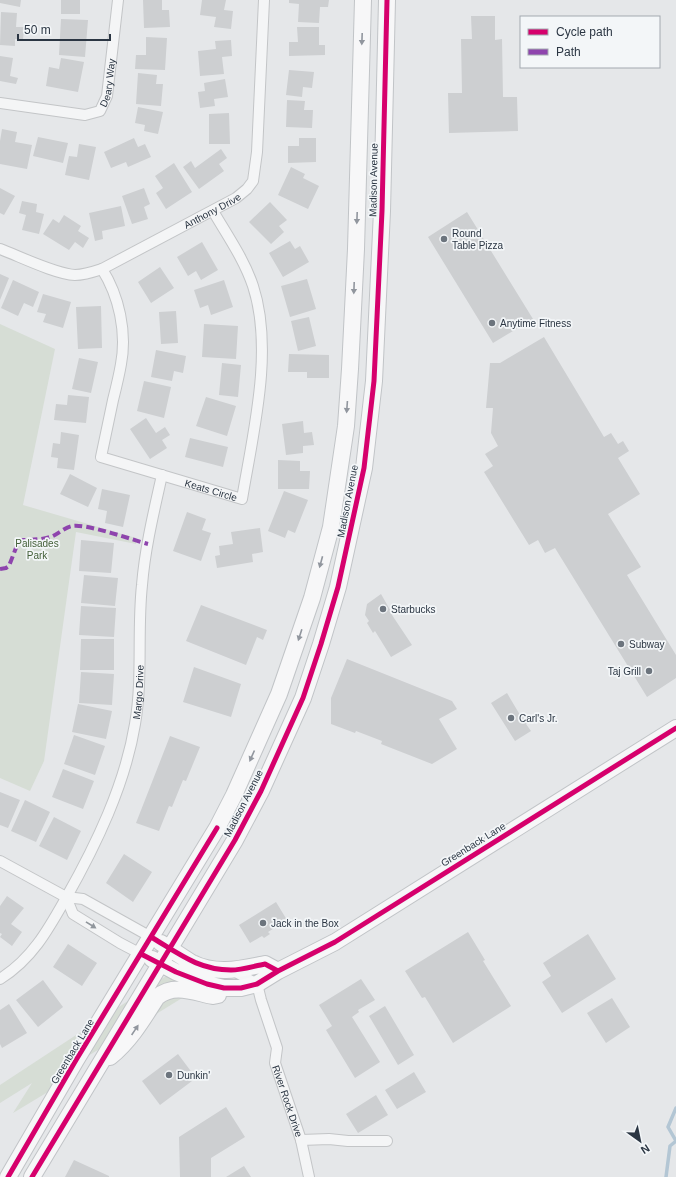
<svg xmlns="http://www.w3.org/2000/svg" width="676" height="1177" font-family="Arial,sans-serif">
<rect width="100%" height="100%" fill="#e5e7e9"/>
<!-- green -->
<path fill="#d6ddd5" d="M0 324 55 349 23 505 136 538V544L76 532 44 761 30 791 0 778Z
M198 955 213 979 88 1056 76 1075 13 1113 32 1083 0 1103V1085Z"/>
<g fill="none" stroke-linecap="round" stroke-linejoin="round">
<!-- stream -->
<path stroke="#b3c6d4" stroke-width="3.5" d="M666 1177 670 1146 676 1141 668 1127 676 1108"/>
</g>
<!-- building -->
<path fill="#cdcfd1" d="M0 0H21L20 7 0 3Z
M61 0H80V14H61Z
M143 0H162V10H169L170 27 144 28Z
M202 0H226L224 10 233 11 231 29 214 27 216 17 200 15Z
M289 0H329L328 7H320L319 23 298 22 299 4 289 3Z
M1 12 17 13 16 27H24L23 40 15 39V46L0 45Z
M471 16H495V40L502 39 503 97H517L518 131 449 133 448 93H462L461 39H472Z
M61 19 88 20 85 57 59 55Z
M297 27H319V45H325V55L289 56V42H298Z
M146 37 167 38 165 70 135 69 136 55H146Z
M231 40 232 56 222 57 224 74 200 76 198 51 216 49 215 41Z
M0 56 13 58 10 76 18 78 16 84 0 81Z
M61 58 84 62 78 92 46 86 49 67 59 69Z
M289 70 314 72 312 88 303 87 302 97 286 95Z
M138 73 157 75 156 84H163L161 106 136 104Z
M225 79 228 97 214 99 215 106 200 108 198 92 205 91 204 83Z
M287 100 305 101 304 110H313L312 128 286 127Z
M138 107 163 112 158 134 144 131 145 125 135 123Z
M229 113 230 144H209V114Z
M2 129 17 132 15 142 32 145 27 169 0 164V141Z
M38 137 68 143 63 163 33 156Z
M134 138 138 147 145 144 151 157 128 167 126 162 111 168 104 152Z
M299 138H316V162L288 163V146H299Z
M79 144 96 147 89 180 65 175 69 156 77 157Z
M221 149 227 158 219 164 224 171 199 189 183 167 191 161 195 168Z
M174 163 192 192 166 209 156 193 163 188 155 176Z
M291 167 305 174 303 178 319 186 308 209 278 195Z
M0 188 15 196 4 215 0 213Z
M144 188 150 204 144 207 148 219 132 224 122 196Z
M22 201 37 204 36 212 44 214 39 234 22 230 26 215 19 213Z
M270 202 287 220 279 226 284 232 271 244 249 222Z
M121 206 125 226 102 231 103 239 95 241 89 213Z
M467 212 533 319 493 343 428 237Z
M64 215 81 226 78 231 89 238 83 248 75 242 69 250 43 234 53 219 59 223Z
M290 241 295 249 300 246 309 262 283 277 269 253Z
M202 242 218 270 201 280 196 271 188 276 177 257Z
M160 267 174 288 151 303 138 282Z
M0 274 9 278 0 300Z
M307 279 316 309 290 317 281 286Z
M13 280 39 292 33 307 24 303 18 316 1 308Z
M224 280 233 307 211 315 208 305 200 308 194 290Z
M43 294 71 302 63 328 43 322 46 314 37 312Z
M101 306 102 348 78 349 76 307Z
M176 311 178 343 161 344 159 312Z
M309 317 316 346 298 351 291 321Z
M204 324 238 326 236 359 202 357Z
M544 337 604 437 611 433 618 444 623 441 629 451 618 458 640 494 608 514 641 567 627 575 676 655V678L647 697 555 548 545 553 538 540 529 545 484 472 493 466 485 454 498 446 491 433 493 408H486L490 363H500Z
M156 350 186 356 183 373 174 371 172 381 151 377Z
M289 354 329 355V378H307V372H288Z
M79 358 98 362 91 393 72 389Z
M222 363 241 365 238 397 219 395Z
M144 381 171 387 164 418 137 411Z
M68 395 89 397 86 423 54 420 56 404 67 405Z
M206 397 236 406 227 436 196 426Z
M146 418 156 433 165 427 170 435 162 440 167 448 150 459 130 429Z
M303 421 304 433 312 432 314 445 303 446V453L286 455 282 424Z
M61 432 79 435 74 470 57 468 58 458 51 457 53 443 60 444Z
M190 438 228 447 223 467 185 457Z
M278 460 300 461V471H310L309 489H278Z
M70 474 97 488 88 507 60 494Z
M102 489 130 495 123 527 105 523 107 511 98 509Z
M284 491 308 500 295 533 288 530 285 538 268 531Z
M187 512 206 519 202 530 211 533 201 561 173 551Z
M260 528 263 552 252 554 253 562 217 568 215 556 220 555 219 546 233 544 231 532Z
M81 540 114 543 111 573 79 571Z
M84 575 118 578 115 606 81 603Z
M381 594 393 615H392L412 645 391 657 375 631 373 633 367 623 369 621 365 615 367 604Z
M201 605 267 630 263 640 257 637 246 665 186 641Z
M81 606 116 608 114 637 79 635Z
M81 639H114V670H80Z
M347 659 452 701 457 709 439 719 457 749 432 764 381 744 382 741 356 731 355 733 331 724V698Z
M194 667 241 684 231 717 183 702Z
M81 672 114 674 112 705 79 703Z
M507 693 520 715 523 713 529 722 526 724 531 731 515 741 491 703Z
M78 704 112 711 106 739 72 732Z
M74 735 105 746 95 775 64 764Z
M170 736 200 747 186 781 183 780 172 807 169 806 159 831 136 823Z
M63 769 94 781 83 809 52 797Z
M0 792 20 800 8 828 0 825Z
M25 800 50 812 36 842 11 831Z
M54 817 81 831 67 860 39 846Z
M124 854 152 872 133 902 106 883Z
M7 896 24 908 11 924 22 932 12 946 0 937 2 934 0 933V906Z
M276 902 287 920 268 932 270 934 264 938 262 936 250 943 239 925Z
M468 932 485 960 483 961 511 1006 453 1043 425 997 422 998 405 971Z
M588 934 616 979 562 1013 542 982 551 976 543 963Z
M68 944 97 963 82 986 53 967Z
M361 979 375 1000 358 1010 359 1012 352 1017 380 1062 355 1078 326 1030 332 1026 319 1005Z
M43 980 63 1007 38 1027 16 1000Z
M612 998 630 1027 606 1043 587 1013Z
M9 1004 27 1033 2 1048 0 1044V1010Z
M385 1006 414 1055 398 1065 369 1016Z
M178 1054 196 1078 160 1105 142 1081Z
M414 1072 426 1092 397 1109 385 1090Z
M376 1095 388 1115 358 1133 346 1114Z
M226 1107 245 1137 211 1158V1177H180L179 1137Z
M74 1160 109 1176V1177H65Z
M244 1166 251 1177H226Z"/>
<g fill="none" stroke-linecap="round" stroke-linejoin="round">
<defs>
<g id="street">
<path id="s1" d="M0 103 85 115 100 111 107 96 118 0"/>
<path id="s2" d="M0 249C19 256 55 274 75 275 84 275 93 272 102 269L236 198 247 189 253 181 257 152 264 0"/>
<path id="s3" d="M102 269C119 296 127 332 121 364 119 376 116 388 113 400 109 419 105 438 101 457L242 499C253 433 274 350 253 286 244 259 227 235 213 211"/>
<path d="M0 861 66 897 83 899 151 937"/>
<path d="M66 897 73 914 120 943 141 954"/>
<path id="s4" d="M232 970 257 984 261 1000 277 1048 275 1063 301 1140 309 1177"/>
<path id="s5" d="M0 979C32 959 48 930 66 898 96 845 125 785 135 724 143 678 137 631 142 585 145 548 154 511 162 475"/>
<path d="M301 1140 329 1139 348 1141H387"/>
</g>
<path id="primary" d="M161 943C171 949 182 957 192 963 217 975 240 969 265 964L278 971
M152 959 176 972 207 984 224 988H241L257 984 278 971 335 942 676 728
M110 1057C130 1041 143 1019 157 997 174 983 193 992 213 996L218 995
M8 1177 76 1060 217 828 234 795 279 694 312 598 331 527 346 426 350 369 356 249 363 0
M32 1177 235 840 261 791 303 698 321 644 338 587 364 468 374 381 382 211 387 0"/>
</defs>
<!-- street casing -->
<use href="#street" stroke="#c3c5c7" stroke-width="12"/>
<!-- primary casing -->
<use href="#primary" stroke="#c1c4c7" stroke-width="18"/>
<!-- street -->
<use href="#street" stroke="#f4f5f6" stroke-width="10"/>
<!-- primary -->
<use href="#primary" stroke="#f7f7f8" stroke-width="16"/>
<!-- quiet -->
<path stroke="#8e44ad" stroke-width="4" stroke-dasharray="8 4" stroke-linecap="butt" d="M0 569 6 568 9 566 19 540C30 540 42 540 53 536 59 533 66 527 72 526 85 523 133 540 148 544"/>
<defs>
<path id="cycleway" d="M151 937C178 953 198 970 231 970 242 970 254 966 265 964L278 971
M141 954 176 972 207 984 224 988H241L257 984 278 971 335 942 676 728
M8 1177 76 1060 217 828
M32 1177 235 840 261 791 303 698 321 644 338 587 364 468 374 381 382 211 387 0"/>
</defs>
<!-- cycleway casing -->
<use href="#cycleway" stroke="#f3f6f8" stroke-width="8"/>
<!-- cycleway -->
<use href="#cycleway" stroke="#d6006c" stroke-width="5"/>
</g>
<!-- one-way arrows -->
<defs><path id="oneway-solid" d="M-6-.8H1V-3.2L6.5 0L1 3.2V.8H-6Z"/></defs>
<g fill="#91969e">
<use href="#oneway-solid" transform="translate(362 39) rotate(92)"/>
<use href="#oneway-solid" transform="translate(357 218) rotate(92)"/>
<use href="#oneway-solid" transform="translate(354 288) rotate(92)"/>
<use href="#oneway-solid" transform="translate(347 407) rotate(94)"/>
<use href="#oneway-solid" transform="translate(321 562) rotate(105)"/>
<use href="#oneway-solid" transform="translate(300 635) rotate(108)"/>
<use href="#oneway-solid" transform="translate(252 756) rotate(114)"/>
<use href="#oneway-solid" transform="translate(135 1030) rotate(-56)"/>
</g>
<use fill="#90969c" href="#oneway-solid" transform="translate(91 925) rotate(32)"/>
<!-- markers -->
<g fill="#6c747d" stroke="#f3f6f8" stroke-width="1.5">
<circle cx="444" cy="239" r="4"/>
<circle cx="492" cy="323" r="4"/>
<circle cx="383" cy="609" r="4"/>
<circle cx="621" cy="644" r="4"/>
<circle cx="649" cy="671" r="4"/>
<circle cx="511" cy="718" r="4"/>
<circle cx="263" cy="923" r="4"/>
<circle cx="169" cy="1075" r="4"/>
</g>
<g text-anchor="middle" stroke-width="3.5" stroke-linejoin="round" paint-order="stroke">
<!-- street labels -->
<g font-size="10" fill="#2b3643" stroke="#f3f6f8">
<text dy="4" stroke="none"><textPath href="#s1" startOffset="131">Deary Way</textPath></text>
<text transform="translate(373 180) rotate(-89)" y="4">Madison Avenue</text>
<text dy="4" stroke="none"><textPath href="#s2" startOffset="232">Anthony Drive</textPath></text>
<text dy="4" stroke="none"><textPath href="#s3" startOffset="309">Keats Circle</textPath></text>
<text transform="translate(347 501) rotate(-79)" y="4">Madison Avenue</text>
<text dy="4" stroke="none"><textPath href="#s5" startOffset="326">Margo Drive</textPath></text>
<text transform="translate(243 803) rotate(-63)" y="4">Madison Avenue</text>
<text transform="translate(473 844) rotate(-32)" y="4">Greenback Lane</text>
<text transform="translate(72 1051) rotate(-59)" y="4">Greenback Lane</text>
<text dy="4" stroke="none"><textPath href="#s4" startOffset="151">River Rock Drive</textPath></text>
</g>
<!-- poi labels -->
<g font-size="10" fill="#2b3643" stroke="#f3f6f8" text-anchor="start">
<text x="452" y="237">Round<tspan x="452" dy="12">Table Pizza</tspan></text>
<text x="500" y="327">Anytime Fitness</text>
<text x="391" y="613">Starbucks</text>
<text x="629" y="648">Subway</text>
<text x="641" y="675" text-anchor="end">Taj Grill</text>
<text x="519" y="722">Carl's Jr.</text>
<text x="271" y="927">Jack in the Box</text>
<text x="177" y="1079">Dunkin'</text>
</g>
<!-- park labels -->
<g font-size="10" fill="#435f38" stroke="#f3f6f8">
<text x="37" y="547">Palisades<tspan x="37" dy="12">Park</tspan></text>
</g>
</g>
<!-- legend -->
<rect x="520" y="16" width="140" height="52" fill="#f3f6f8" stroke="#a3a9b0"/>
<rect x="528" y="29" width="20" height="6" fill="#d6006c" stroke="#a3a9b0"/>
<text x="556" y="36" font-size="12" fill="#2b3643">Cycle path</text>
<rect x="528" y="49" width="20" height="6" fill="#8e44ad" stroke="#a3a9b0"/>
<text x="556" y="56" font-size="12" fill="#2b3643">Path</text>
<!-- north arrow -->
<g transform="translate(640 1141) rotate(147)" stroke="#f3f6f8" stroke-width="3" paint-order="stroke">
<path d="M0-3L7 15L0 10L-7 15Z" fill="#2b3643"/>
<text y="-6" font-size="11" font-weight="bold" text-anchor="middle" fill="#2b3643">N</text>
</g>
<!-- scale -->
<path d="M18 34v6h92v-6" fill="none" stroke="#2b3643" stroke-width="2"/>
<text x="24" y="34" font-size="12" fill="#2b3643" stroke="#f3f6f8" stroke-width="3" paint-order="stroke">50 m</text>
</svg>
